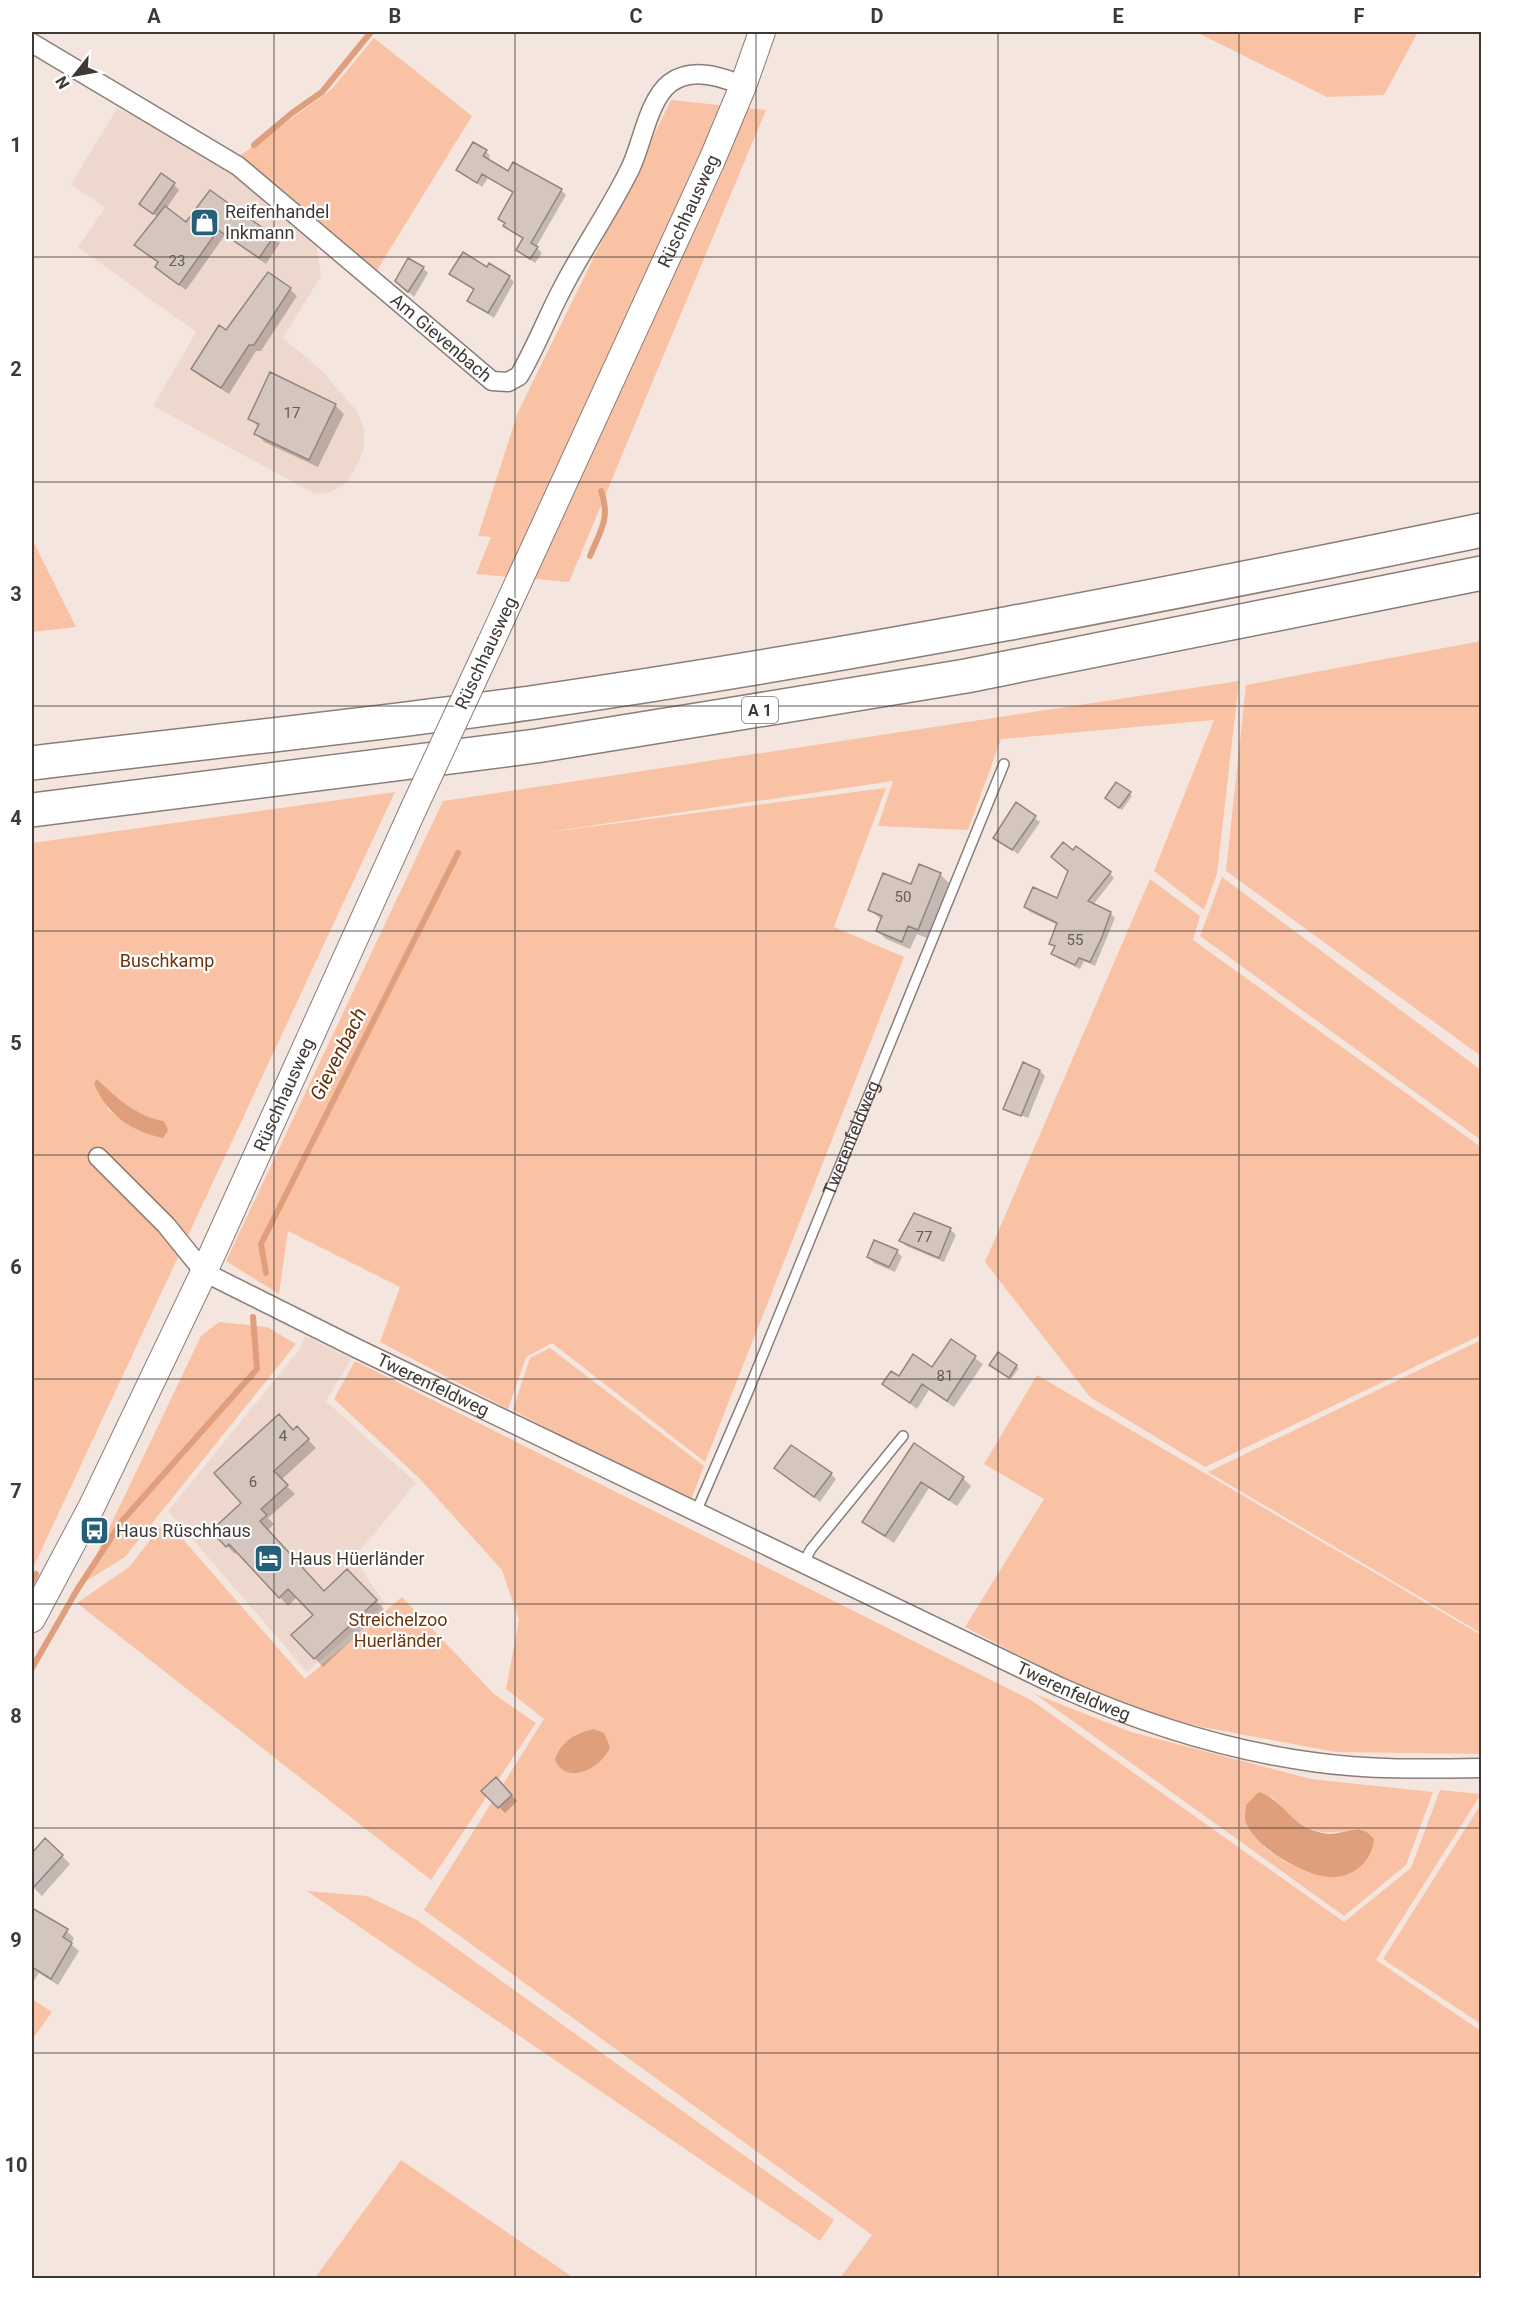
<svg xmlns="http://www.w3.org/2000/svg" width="1513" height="2310" font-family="Roboto,sans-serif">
<rect width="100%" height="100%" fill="#f4e6df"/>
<!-- built -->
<path fill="#eed8cd" d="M117 109 168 130 261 194 316 241 321 276 283 338 320 369 357 411 364 430V449L356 467 347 482 331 492 315 494 153 406 196 332 78 247 105 208 71 184Z
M305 1336 351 1359 326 1401 416 1483 354 1558 385 1604 307 1672 168 1511 300 1349Z"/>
<!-- green -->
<path fill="#fac2a4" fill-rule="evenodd" d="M1196 32H1418L1384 95 1327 97Z
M374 38 472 116 374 275 238 157 331 90Z
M671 100 766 110 569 582 476 574 491 537 478 536 518 412Z
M32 539 76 627 32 632Z
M1481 641H1482L1481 1056 1226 871 1246 685Z
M1239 681 1217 874 1204 910 1154 871 1214 720 1001 739 968 830 878 826 893 781 535 834 886 788 834 927 904 957 705 1462 552 1343 526 1357 508 1409 380 1342 400 1287 288 1231 279 1294 226 1261 443 801Z
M395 792 32 1570V843ZM98 1080C118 1099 136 1116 164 1121L151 1135 128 1124 108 1110Z
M1222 877 1481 1070V1140L1200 936Z
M1150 879 1200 916 1193 940 1481 1147V1335L1205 1467 1090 1397 985 1262Z
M219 1322 267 1327 296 1344 125 1557 83 1583 201 1336Z
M1481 1340V1633L1208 1472Z
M550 1348 704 1466 689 1505 513 1410 530 1358Z
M355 1361 1031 1700 1344 1922 1411 1868 1440 1790 1481 1794 1376 1960 1481 2031 1482 2268 1474 2278H840L872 2235 424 1910 544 1719 506 1689 519 1620 502 1570 419 1478 334 1399Z
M1037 1375 1481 1635V1754L1336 1752 1202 1727 1129 1710 1062 1678 965 1627 1044 1499 984 1464Z
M166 1520 305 1679 402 1597 494 1694 536 1723 431 1880 77 1603 129 1567Z
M1035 1694 1131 1732 1311 1779 1433 1792 1406 1865 1344 1916ZM1271 1796C1300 1826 1312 1839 1355 1829L1314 1874 1287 1863 1264 1847Z
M1481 1804V2024L1383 1959Z
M307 1891 367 1896 417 1920 834 2220 820 2241Z
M32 1999 52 2012 32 2040Z
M401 2160 574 2278H315Z"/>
<!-- water -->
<path fill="#df9f7d" d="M97 1079C118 1099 136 1116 164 1121L168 1130 163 1138C130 1131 108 1115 94 1084Z
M593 1729 604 1733 610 1747C603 1767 567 1787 555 1760 561 1741 575 1734 593 1729Z
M1259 1792C1281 1799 1290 1822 1312 1830 1318 1832 1325 1834 1331 1834 1349 1833 1360 1822 1374 1839 1372 1860 1356 1876 1334 1877 1308 1879 1251 1846 1245 1819 1245 1815 1246 1809 1246 1805Z"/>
<!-- shadow -->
<path fill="#0003" d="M486 151 490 156 488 160 508 173 561 190 566 195 536 247 542 253 535 263 517 250 524 239 510 231 500 218 514 193 488 178 482 187 458 170Z
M174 185 179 190 166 209 187 224 210 192 273 237 280 243 266 264 225 235 186 290 163 274 156 267 159 263 136 245 158 217 146 209Z
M423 268 428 273 414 297 402 286Z
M487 269 509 277 514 282 494 318 468 301 475 290 451 274Z
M290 289 297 296 261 351H256L229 394 200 376 193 369 227 332Z
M335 405 344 414 318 467 264 442 256 433 259 427 250 419Z
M1117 784 1132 796 1122 810 1109 800Z
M1016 804 1040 822 1018 854 995 837Z
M1110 873 1114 878 1093 905 1110 913 1115 918 1095 966 1084 961 1080 969 1058 958 1053 954 1056 948 1051 943 1058 925 1030 912 1025 907 1057 900Z
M940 874 949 883 927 938 917 934 910 949 886 939 878 931 882 920 870 910 912 886Z
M1040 1071 1045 1076 1028 1118 1009 1110V1113L1005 1108Z
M915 1215 951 1230 956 1235 944 1262 906 1246 901 1241Z
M897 1251 902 1257 895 1272 874 1263 868 1257Z
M951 1341 983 1364 954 1407 929 1390 917 1409 884 1384 933 1369Z
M998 1354 1019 1368 1011 1379 993 1367Z
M297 1428 316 1448 281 1480 295 1494 268 1518 274 1524 267 1531 324 1592 347 1571 384 1609 323 1667 293 1635 315 1615 297 1597 288 1606 238 1552 235 1554 227 1546 243 1503Z
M914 1445 963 1478 971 1486 957 1506 929 1488 894 1543 872 1529 864 1522Z
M776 1468 831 1474 836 1479 820 1502Z
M496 1779 517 1801 505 1813 483 1791Z
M32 1852 62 1856 70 1864 42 1896 32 1886Z
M33 1910 67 1931 74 1938 71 1944 79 1951 58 1985 39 1973 32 1983Z"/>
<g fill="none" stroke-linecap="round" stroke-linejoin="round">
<!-- stream -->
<path stroke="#df9f7d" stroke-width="6" d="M254 145 292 113 322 92 371 32
M590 556C600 531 611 518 601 491
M266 1273 261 1244 458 853
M32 1582 36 1574
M32 1668 77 1590 122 1521 257 1369 253 1317"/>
</g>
<!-- building -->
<path fill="#d4c6bf" stroke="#92857e" stroke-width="1.5" d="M473 142 487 150 483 156 508 171 513 162 562 189 531 243 538 247 530 259 516 250 523 238 503 226 505 223 498 219 513 192 482 174 477 183 456 170Z
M161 173 175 183 153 214 139 204Z
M210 190 274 236 259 258 218 230 179 285 155 267 158 262 134 245 165 206 186 222Z
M463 252 487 267 489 263 510 276 488 313 467 301 474 289 449 274Z
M408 258 424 267 408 292 395 281Z
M268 272 291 288 254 345H249L221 388 191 369 219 325 226 330Z
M270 372 336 404 309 460 254 434 259 424 248 419Z
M1116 782 1131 792 1119 808 1105 798Z
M1016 802 1036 816 1012 850 993 838Z
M1063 842 1073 850 1076 846 1111 872 1088 901 1111 912 1102 937 1090 962 1079 958 1075 965 1051 954 1055 946 1049 944 1057 923 1024 907 1033 887 1057 898 1068 871 1051 857Z
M919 864 941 873 918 930 908 926 902 942 876 931 882 916 868 910 883 873 911 884Z
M1023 1062 1040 1070 1021 1116 1003 1109Z
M914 1213 951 1228 939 1258 899 1241Z
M874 1240 898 1250 889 1267 867 1257Z
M951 1339 976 1356 947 1401 922 1384 910 1403 882 1384 891 1371 899 1376 913 1354 932 1367Z
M998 1352 1017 1365 1009 1378 989 1365Z
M279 1414 293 1430 297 1426 309 1439 274 1471 288 1485 261 1509 267 1515 260 1521 324 1591 347 1569 377 1600 314 1659 291 1635 313 1615 288 1589 279 1598 229 1544 226 1547 211 1531 241 1503 214 1473Z
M914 1443 964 1477 949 1500 921 1482 885 1536 862 1522Z
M791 1445 832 1473 814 1497 774 1468Z
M496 1777 512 1795 498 1808 481 1791Z
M45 1838 63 1855 32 1889V1853Z
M32 1908 68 1929 63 1937 72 1943 51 1979 32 1967Z"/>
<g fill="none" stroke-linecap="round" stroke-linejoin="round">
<defs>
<g id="service">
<path id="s1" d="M696 1512 747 1394 1004 764"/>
<path d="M804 1562 811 1549 903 1436"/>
</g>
<g id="minor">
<path id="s2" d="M32 43 238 166 492 381 508 382 519 376C535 349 546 320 560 293 581 251 609 212 630 169 642 145 648 100 670 83 691 67 721 76 743 86"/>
<path id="s3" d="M98 1157 166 1225 204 1272 356 1348 1060 1687C1141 1723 1225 1750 1313 1762 1368 1770 1426 1769 1482 1768"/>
</g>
<g id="secondary">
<path id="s4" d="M491 642 712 160 743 86 762 32"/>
<path id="s5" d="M32 1619 92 1506 204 1272 413 810"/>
</g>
<path id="motorway" d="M32 763C198 743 364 726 530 703 849 657 1166 595 1482 530
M32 810 536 746 728 715 966 676 1482 573"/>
</defs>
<!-- service casing -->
<use href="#service" stroke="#8b7e78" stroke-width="12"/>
<!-- minor casing -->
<use href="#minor" stroke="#8b7e78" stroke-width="21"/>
<!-- secondary casing -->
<use href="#secondary" stroke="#8b7e78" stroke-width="28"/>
<!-- motorway casing -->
<use href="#motorway" stroke="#8b7e78" stroke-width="36"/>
<!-- service -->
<use href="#service" stroke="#fff" stroke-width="9"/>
<!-- minor -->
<use href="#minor" stroke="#fff" stroke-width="18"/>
<!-- secondary -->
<use href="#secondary" stroke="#fff" stroke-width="26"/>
<!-- motorway -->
<use href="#motorway" stroke="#fff" stroke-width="33"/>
<defs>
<path id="secondary-bridge" d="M413 810 491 642"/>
</defs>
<!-- secondary-bridge casing -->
<use href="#secondary-bridge" stroke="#8b7e78" stroke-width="28" stroke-linecap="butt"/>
<!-- secondary-bridge -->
<use href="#secondary-bridge" stroke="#fff" stroke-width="26"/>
</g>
<!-- grid -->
<path fill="none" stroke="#3f3936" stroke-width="1.5" stroke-opacity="0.55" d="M274 32V2278M515 32V2278M756 32V2278M998 32V2278M1239 32V2278M32 257H1482M32 482H1482M32 706H1482M32 931H1482M32 1155H1482M32 1379H1482M32 1604H1482M32 1828H1482M32 2053H1482"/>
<!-- icons -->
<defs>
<symbol id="shop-square" viewBox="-11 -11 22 22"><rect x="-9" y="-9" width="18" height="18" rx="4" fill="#255f78" stroke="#fff"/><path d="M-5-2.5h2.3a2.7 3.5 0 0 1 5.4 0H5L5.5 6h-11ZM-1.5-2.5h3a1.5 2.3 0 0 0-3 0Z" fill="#fff"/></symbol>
<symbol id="bus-square" viewBox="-11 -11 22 22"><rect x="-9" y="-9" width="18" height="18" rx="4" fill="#255f78" stroke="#fff"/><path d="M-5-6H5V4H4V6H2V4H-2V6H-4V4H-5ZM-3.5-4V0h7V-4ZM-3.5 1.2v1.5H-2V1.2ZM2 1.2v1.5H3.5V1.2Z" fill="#fff"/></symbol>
<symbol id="hotel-square" viewBox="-11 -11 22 22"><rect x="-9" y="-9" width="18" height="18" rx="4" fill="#255f78" stroke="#fff"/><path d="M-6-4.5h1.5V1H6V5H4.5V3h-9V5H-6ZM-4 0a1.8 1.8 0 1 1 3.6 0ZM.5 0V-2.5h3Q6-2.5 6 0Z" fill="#fff"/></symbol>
</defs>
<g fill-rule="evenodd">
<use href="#shop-square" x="188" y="206" width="33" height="33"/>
<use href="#bus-square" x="78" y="1514" width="33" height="33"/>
<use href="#hotel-square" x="252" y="1542" width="33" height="33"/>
</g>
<g text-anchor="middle" stroke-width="4.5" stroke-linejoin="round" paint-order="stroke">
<!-- number labels -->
<g font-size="15" fill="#645c58">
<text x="177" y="266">23</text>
<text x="292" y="418">17</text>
<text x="903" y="902">50</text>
<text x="1075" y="945">55</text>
<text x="924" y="1242">77</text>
<text x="945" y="1381">81</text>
<text x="283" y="1441">4</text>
<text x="253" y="1487">6</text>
</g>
<!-- shield labels -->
<rect fill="#fff" stroke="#797472" stroke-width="1.5" x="742" y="697" width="36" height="26" rx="4.5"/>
<g font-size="16" font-weight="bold" fill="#3f3936">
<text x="760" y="716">A 1</text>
</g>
<!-- street labels -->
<g font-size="18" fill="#3f3936" stroke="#fff">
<text dy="6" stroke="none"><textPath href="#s4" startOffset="474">Rüschhausweg</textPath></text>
<text dy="6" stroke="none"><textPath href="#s2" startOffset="506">Am Gievenbach</textPath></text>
<text transform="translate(486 653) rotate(-65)" y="6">Rüschhausweg</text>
<text dy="6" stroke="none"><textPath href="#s5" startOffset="582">Rüschhausweg</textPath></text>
<text dy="6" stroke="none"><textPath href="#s1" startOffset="405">Twerenfeldweg</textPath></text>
<text dy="6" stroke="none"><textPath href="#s3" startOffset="412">Twerenfeldweg</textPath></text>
<text dy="6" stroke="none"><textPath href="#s3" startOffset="1122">Twerenfeldweg</textPath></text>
</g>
<!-- poi labels -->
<g font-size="18" fill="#3f3936" stroke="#fff" text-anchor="start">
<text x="225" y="218">Reifenhandel<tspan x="225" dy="21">Inkmann</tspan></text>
<text x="116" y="1537">Haus Rüschhaus</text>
<text x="290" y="1565">Haus Hüerländer</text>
</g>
<!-- park labels -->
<g font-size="18" fill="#6e340e" stroke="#fff">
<text x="167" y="967">Buschkamp</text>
<text x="398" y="1626">Streichelzoo<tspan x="398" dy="21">Huerländer</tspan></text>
</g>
<!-- water labels -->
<g font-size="20" font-style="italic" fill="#672d05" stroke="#fff">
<text transform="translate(338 1054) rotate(-63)" y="7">Gievenbach</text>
</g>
</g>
<!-- border -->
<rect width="1513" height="2310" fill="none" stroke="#ffffff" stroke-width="66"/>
<!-- north arrow -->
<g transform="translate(75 75) rotate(239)" stroke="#ffffff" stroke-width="4.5" paint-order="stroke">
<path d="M0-4.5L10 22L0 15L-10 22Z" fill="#3f3936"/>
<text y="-9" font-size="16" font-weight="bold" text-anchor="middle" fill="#3f3936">N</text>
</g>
<rect x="33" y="33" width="1447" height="2244" fill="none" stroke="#3f3936" stroke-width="2"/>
<g font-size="20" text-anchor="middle" font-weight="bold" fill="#3f3936">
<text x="154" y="23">A</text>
<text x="395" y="23">B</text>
<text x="636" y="23">C</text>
<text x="877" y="23">D</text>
<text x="1118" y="23">E</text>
<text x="1359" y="23">F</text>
<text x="16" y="152">1</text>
<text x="16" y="376">2</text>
<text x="16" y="601">3</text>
<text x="16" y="825">4</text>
<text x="16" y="1050">5</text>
<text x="16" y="1274">6</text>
<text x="16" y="1498">7</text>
<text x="16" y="1723">8</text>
<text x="16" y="1947">9</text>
<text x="16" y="2172">10</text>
</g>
</svg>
